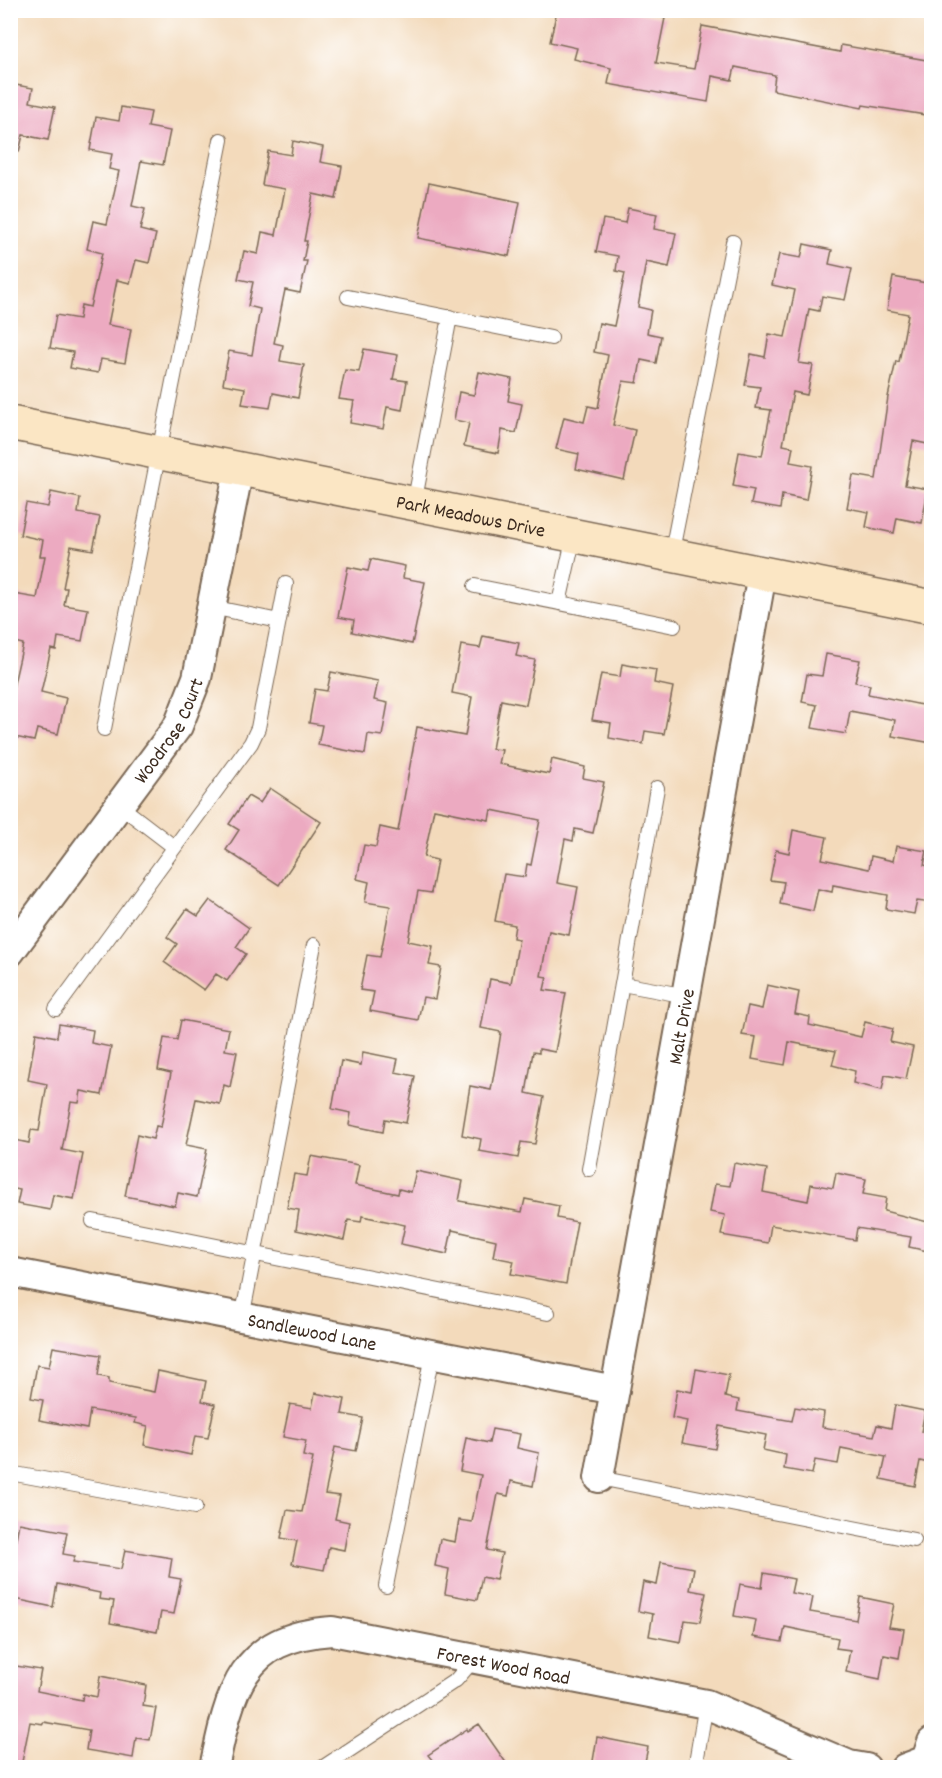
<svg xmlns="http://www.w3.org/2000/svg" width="942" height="1778" font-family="Dekko,sans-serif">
<rect width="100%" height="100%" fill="#fff"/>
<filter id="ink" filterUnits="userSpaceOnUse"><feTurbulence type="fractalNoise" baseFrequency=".0167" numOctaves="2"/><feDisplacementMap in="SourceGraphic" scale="12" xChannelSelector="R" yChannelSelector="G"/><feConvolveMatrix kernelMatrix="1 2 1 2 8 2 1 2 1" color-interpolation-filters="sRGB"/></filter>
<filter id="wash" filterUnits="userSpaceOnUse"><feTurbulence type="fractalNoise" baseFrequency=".008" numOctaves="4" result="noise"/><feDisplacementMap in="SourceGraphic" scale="24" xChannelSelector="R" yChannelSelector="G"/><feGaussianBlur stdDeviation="1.35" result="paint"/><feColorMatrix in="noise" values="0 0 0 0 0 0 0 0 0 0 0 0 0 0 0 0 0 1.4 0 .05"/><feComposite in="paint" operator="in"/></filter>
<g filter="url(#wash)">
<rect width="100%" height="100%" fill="#f3dabb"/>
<g id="blocks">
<!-- building -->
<path fill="#ecaac1" d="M557 10H624L665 18 656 63 694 69 702 26 840 52 841 45 932 61V116L863 105 862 108 773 90 775 75 735 67 732 80 712 76 708 102 608 84 611 68 574 59 577 48 550 42Z
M10 84 33 88 30 102 55 107 48 140 23 135 19 152H10Z
M121 107 151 112 148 127 170 131 163 165 141 161 132 206 145 209 140 230 156 234 149 263 136 260 130 283 117 280 108 325 131 329 125 363 101 359 98 373 70 368 73 352 50 348 56 315 79 319 81 305 90 307 102 253 87 249 93 221 107 224 119 171 109 169 112 154 90 150 96 117 119 121Z
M293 141 323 147 320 162 342 166 336 199 313 194 304 241H307L303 261H307L300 293 285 290 274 343 283 345 280 361 304 365 298 398 273 393 270 408 242 404 245 388 223 384 229 351 252 355 260 309 248 306 253 282 238 279 244 251 258 254 262 232 276 235 285 189 262 185 268 151 291 155Z
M429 183 520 202 509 256 418 238Z
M628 208 657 214 654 229 676 233 669 267 646 262 638 307 651 310 647 333 661 336 656 363 641 360 637 383 623 381 613 425 635 430 624 480 576 469 579 454 556 449 564 417 584 422 588 406 598 408 608 355 594 352 599 323 614 326 625 273 616 271 618 256 596 252 603 219 625 223Z
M804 244 832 250 829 264 852 269 845 300 822 296 819 311 809 309 799 363 813 365 807 395 793 392 783 445 793 447 790 462 812 466 806 500 782 495 780 509 751 504 754 490 733 486 739 452 762 456 771 410 756 408 760 387 745 385 751 354 765 357 769 334 785 337 795 290 772 285 779 254 801 258Z
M893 277 932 284V445L913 441 905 485 928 489 922 523 897 518 894 533 866 527 869 512 847 508 853 475 876 479 888 397 896 361 899 362 908 314 887 310Z
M364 349 398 355 393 379 407 381 402 410 387 407 383 429 350 423 354 401 339 399 345 370 359 372Z
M479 372 512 379 508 401 522 404 516 433 502 430 498 453 464 446 469 423 454 420 459 392 474 395Z
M51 492 80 498 78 513 100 517 93 550 71 546 63 588H67L64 605 88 609 82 641 58 637 56 650 51 649 41 692 66 698 58 734 37 729 34 741 10 736V687L13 688 23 644 10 641V614L14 594 37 598 45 556H40L43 540 20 535 26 503 48 507Z
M371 559 405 566 403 578 425 582 412 644 352 632 354 620 338 617 348 567 368 571Z
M483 636 519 643 516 656 535 660 526 705 501 700 492 749 502 750 499 764 549 774 552 759 585 767 583 778 604 782 593 833 575 829 573 841 565 839 557 883 578 887 569 935 549 931 541 976 547 977 544 990 566 993 555 1052 539 1049V1053L533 1052 526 1093 544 1097 535 1144 521 1142 518 1158 479 1151 481 1139 462 1135 470 1086 491 1090 499 1045 501 1032 481 1028 490 979 511 983 519 939 513 938 515 925 495 921 504 874 525 877 527 864 531 865 540 820 491 810 489 820 434 809 424 857 437 860 431 893 418 891 408 941 433 946 429 965 441 967 435 999 423 997 418 1020 370 1011 374 992 360 990 367 955 380 957 390 906 365 902 369 882 357 879 364 845 376 847 380 827 398 831 417 727 465 736 472 697 452 693 461 645 480 648Z
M826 654 860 660 855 682 870 685 868 694 932 707V743L892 736 895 720 850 711 846 734 812 728 817 705 802 702 807 674 822 676Z
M622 664 656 670 654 683 673 687 664 734 645 731 643 744 609 738 611 723 592 720 601 674 620 677Z
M331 672 378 681 374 700 388 703 382 736 368 734 365 754 318 745 322 725 309 723 315 689 327 691Z
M270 788 321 822 279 885 226 850 239 830 229 824 248 796 260 803Z
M793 830 827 837 822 859 869 869 871 856 893 861 896 846 927 851 924 865 932 867V903L917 901 914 914 886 909 888 895 833 885 832 892 818 889 813 911 780 904 784 882 770 880 776 850 789 853Z
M210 900 249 928 236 947 246 954 227 981 216 974 204 990 164 962 177 944 167 937 187 909 198 916Z
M767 985 799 992 795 1014 810 1017 809 1025 861 1037 865 1022 893 1029 890 1042 913 1047 906 1079 885 1075 882 1090 853 1083 855 1071 832 1065 836 1051 789 1042 785 1065 752 1059 756 1037 742 1035 748 1006 762 1009Z
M181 1020 229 1029 225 1050 237 1052 230 1087 224 1085 220 1104 196 1099 186 1145 207 1149 197 1197 178 1193 175 1206 125 1196 137 1135 153 1139 156 1126 161 1127 171 1073 158 1070 164 1038 177 1040Z
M59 1024 93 1030 91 1043 111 1047 102 1095 81 1091 79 1103 71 1102 62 1150 83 1154 74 1199 53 1195 50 1210 17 1204 20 1190 10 1188V1139L29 1143 31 1130 39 1131 47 1084 28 1080 36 1033 57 1037Z
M363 1052 398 1059 395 1072 415 1076 406 1123 385 1119 383 1132 349 1125 351 1113 332 1109 341 1061 361 1065Z
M311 1156 359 1165 355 1185 398 1194 399 1189 411 1192 416 1171 463 1181 459 1201 522 1212 525 1199 559 1206 557 1218 577 1222 566 1284 511 1274 514 1261 493 1257 496 1240 452 1230 447 1254 401 1244 405 1225 362 1216 361 1222 348 1220 344 1240 296 1230 299 1210 287 1208 294 1174 307 1176Z
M734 1163 767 1169 763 1192 808 1201 811 1184 833 1188 836 1173 866 1179 863 1194 886 1198 884 1211 932 1223V1252L909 1247 911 1237 857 1228 855 1240 771 1225 768 1243 721 1235 725 1215 710 1212 715 1184 730 1186Z
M53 1347 101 1355 98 1376 109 1378V1383L154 1392 158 1371 206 1381 202 1401 215 1404 208 1438 195 1436 191 1455 144 1445 148 1426 135 1423 136 1418 90 1410 87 1429 39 1420 43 1400 31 1398 37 1365 49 1367Z
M696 1369 729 1375 725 1397 739 1400 737 1411 792 1421 795 1407 824 1412 822 1427 874 1436 877 1425 891 1428 895 1405 925 1411 921 1432 932 1435V1464L920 1461 915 1486 881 1479 886 1457 841 1448 838 1464 815 1460 812 1474 784 1469 786 1455 763 1450 766 1435 719 1426 715 1449 682 1443 687 1421 672 1418 677 1389 692 1392Z
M315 1393 345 1399 342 1414 363 1418 356 1451 335 1447 325 1494 340 1496 335 1519 349 1522 344 1550 329 1547 324 1570 292 1564 297 1541 281 1538 287 1510 302 1512 313 1458 303 1456 306 1441 283 1437 290 1404 312 1408Z
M492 1429 520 1434 517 1448 539 1453 533 1486 511 1481 508 1496 498 1494 487 1550 502 1553 496 1580 482 1577 477 1600 445 1594 449 1569 435 1566 440 1539 455 1542 459 1520 472 1522 481 1475 460 1471 466 1438 489 1443Z
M19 1523 67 1532 63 1554 75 1556 73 1562 121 1569 125 1550 172 1558 169 1577 181 1579 174 1614 161 1612 157 1632 110 1623 114 1601 99 1599 100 1593 57 1584 53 1607 10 1598V1543L15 1544Z
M661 1562 694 1568 690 1590 706 1593 700 1622 685 1620 681 1642 649 1636 653 1614 638 1611 643 1582 657 1585Z
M764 1573 794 1579 791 1593 813 1597 810 1612 856 1620 860 1597 894 1604 889 1627 904 1629 899 1658 884 1655 880 1679 846 1672 850 1650 836 1648 838 1638 785 1627 782 1642 753 1637 756 1620 734 1616 740 1584 762 1588Z
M10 1665 41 1670 37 1691 82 1700 83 1694 97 1697 100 1676 146 1685 143 1706 156 1708 150 1740 136 1738 133 1758 86 1750 89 1730 43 1722V1724L30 1722 21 1767H10Z
M479 1724 509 1767H438L428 1755 467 1729 468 1731Z
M597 1737 648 1747 644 1767H592Z"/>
</g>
</g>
<g filter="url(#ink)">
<use href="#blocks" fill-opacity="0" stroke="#7b6855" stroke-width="1.5"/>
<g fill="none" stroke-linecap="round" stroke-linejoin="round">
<defs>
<path id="lane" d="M348 297 551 338
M414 504 450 317
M671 556 733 242
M475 586 674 626
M559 603 574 536
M211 607 279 621
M104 729 221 140
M119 805 174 847
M622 984 687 996
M56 1009 251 743 258 728 286 584
M589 1169 657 788
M93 1221 548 1313
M242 1318 314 945
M10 1473 195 1507
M599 1478 914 1540
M386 1586 432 1355
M322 1768 456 1680 475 1658
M695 1768 706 1704"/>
<g id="street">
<path id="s1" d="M10 952 178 726 197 678 239 469"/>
<path id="s2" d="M10 1272 615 1390"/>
<path id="s3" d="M599 1478 762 574"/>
<path id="s4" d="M214 1768C230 1691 241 1637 332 1631L706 1704 849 1765 866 1768"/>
<path d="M905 1768 926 1760 932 1742"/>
</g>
<g id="secondary">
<path id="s5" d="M10 423 932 607"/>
</g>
</defs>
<!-- lane casing -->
<use href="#lane" stroke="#7b6855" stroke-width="16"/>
<!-- street casing -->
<use href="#street" stroke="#7b6855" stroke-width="32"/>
<!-- secondary casing -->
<use href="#secondary" stroke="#7b6855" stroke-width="36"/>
<!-- lane -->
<use href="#lane" stroke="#fff" stroke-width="14"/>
<!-- street -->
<use href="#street" stroke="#fff" stroke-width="28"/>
<!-- secondary -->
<use href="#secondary" stroke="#fbe6c4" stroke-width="33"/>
</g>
</g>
<g text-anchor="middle" stroke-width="4.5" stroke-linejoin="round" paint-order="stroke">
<!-- street labels -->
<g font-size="20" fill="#3b2a1e" stroke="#fff">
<text dy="7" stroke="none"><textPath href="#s5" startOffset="470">Park Meadows Drive</textPath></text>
<text dy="7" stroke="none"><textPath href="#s1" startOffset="273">Woodrose Court</textPath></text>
<text dy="7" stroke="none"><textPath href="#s3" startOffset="459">Malt Drive</textPath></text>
<text dy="7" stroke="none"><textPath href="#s2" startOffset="308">Sandlewood Lane</textPath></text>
<text dy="7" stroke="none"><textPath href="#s4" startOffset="376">Forest Wood Road</textPath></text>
</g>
</g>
<!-- margin -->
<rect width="942" height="1778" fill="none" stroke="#fff" stroke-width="36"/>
</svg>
